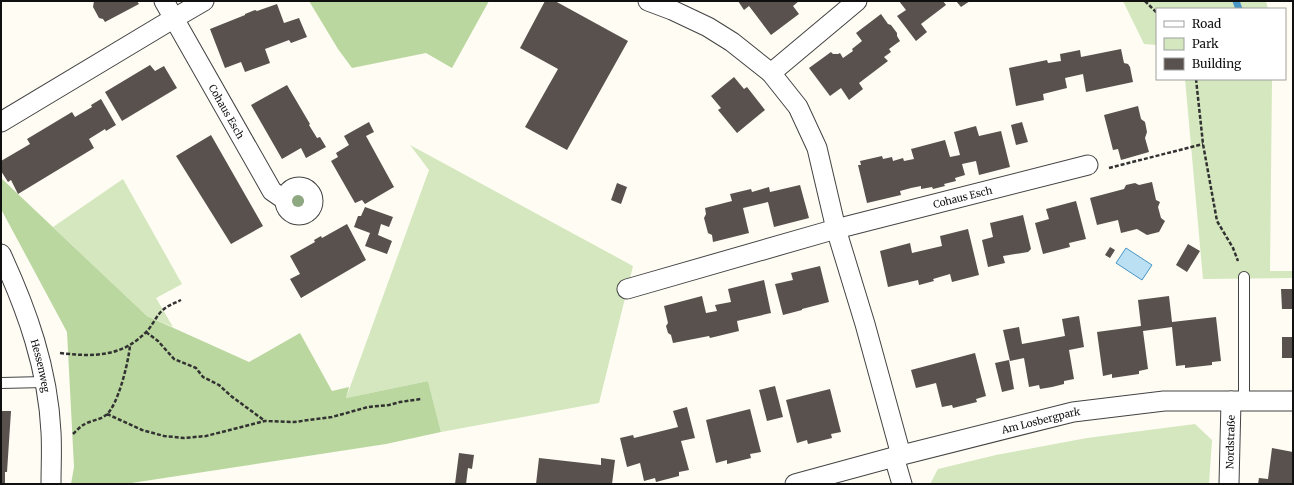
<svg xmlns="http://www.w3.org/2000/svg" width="1294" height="485" font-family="Merriweather,serif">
<rect width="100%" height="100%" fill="#fefcf3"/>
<!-- green -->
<path fill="#d5e7be" d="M1123 1H1266L1268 9H1157V45L1144 44Z
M1185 79H1272L1270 271H1293V278L1203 279Z
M410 145 633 266 599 403 441 432 428 381 346 398 429 170Z
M123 179 182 284 156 298 173 327 147 316 53 227Z
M1195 424 1212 440 1209 484H930L938 469 996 455 1087 438Z"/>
<!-- forest -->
<path fill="#bad79f" d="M309 1H489L452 68 426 53 352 68 338 49Z
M1 178 147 316 249 362 300 333 332 391 349 387 346 398 428 381 441 432 386 444 125 484H71L74 467 67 332 1 209Z"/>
<!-- water -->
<path fill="#bbdff3" stroke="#4796c5" d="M1126 248 1152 265 1142 280 1116 263Z"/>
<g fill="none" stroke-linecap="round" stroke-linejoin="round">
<!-- stream -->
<path stroke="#4796c5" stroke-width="7" d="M1236 1 1239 9"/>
</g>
<!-- building -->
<path fill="#58514d" d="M94 1H137L139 4 105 22 103 19 99 18 93 7Z
M545 1H555L628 41 567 150 525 127 558 69 520 48Z
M738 1H799L793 6 799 14 771 35 749 6 744 10Z
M899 1H943L946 5 921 24 927 32 916 41 897 16 906 10Z
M956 1H970L961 7Z
M277 4 284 23 299 18 307 37 291 43 289 40 265 49 270 63 245 72 241 62 225 68 210 29 245 15V14L255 10 257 11Z
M881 14 888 24 891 25 897 33V36L900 41 889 49 891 52 884 57 888 61 859 83 863 89 849 100 841 88 830 96 809 68 831 52 833 54H838L840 53 843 58 853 51 852 49 862 41 856 33Z
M1121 49 1124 63 1128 64 1130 67 1133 82 1086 92 1083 74 1065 78 1067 88 1043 94 1044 100 1016 106 1009 68 1047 60 1048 63 1061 61 1060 54 1080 50 1081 57Z
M150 65 155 71 164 66 177 88 122 121 105 92Z
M734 77 744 89 747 87 765 110 737 133 718 110 721 108 711 96Z
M287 85 310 124 309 125 317 138 320 137 326 147 306 158 301 148 282 159 251 105Z
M101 99 116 125 106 131 105 129 89 139 94 148 18 194 11 180 8 182 1 171V161L30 144 27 139 72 112 75 117 92 107 91 105Z
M1138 106 1141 119 1145 122 1147 132 1145 138 1149 152 1121 160 1118 149 1113 150 1104 115Z
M369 122 374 132 366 136 394 187 365 204 362 200 355 203 331 161 338 157 336 153 349 145 344 136Z
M1022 122 1028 142 1016 145 1011 125Z
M976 126 979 136 1001 131 1010 167 979 175 976 161 962 164 965 175 955 178 956 181 944 184 945 186 933 189 932 187 921 189V186L911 188 900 191 901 195 867 203 858 165H861L860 161 882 156 883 159 892 157 893 161 903 158 904 161 914 159 911 149 945 140 950 157 960 155 954 132Z
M211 135 263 226 231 244 176 156Z
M1152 182 1156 200 1160 202 1158 207 1161 218 1165 221 1159 232 1147 235 1137 229 1121 233 1118 220 1097 225 1090 198 1124 189 1126 185 1135 183 1139 185Z
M617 183 627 187 621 204 611 200Z
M800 185 809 218 774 227 768 202 743 208 749 233 713 242 712 235 708 233 704 218 706 214 705 208 732 201 730 194 751 189 752 192 769 187 770 192Z
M1076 201 1086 239 1069 243 1070 247 1043 254 1035 223 1049 219 1046 209Z
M365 207 393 217 389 227 381 224 378 235 392 241 387 254 365 246 370 233 354 227 358 216H361Z
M1023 215 1031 249 1028 252 1003 256 1005 263 988 267 982 240 993 237 990 223Z
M347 224 366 260 301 298 290 279 300 274 290 256 315 242 314 240 321 236 322 238Z
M968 229 979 275 952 282 950 274 933 279 934 281 919 285 918 280 888 287 880 251 910 243 912 253 942 246 940 236Z
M1188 244 1200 251 1187 272 1176 265Z
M1110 247 1115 250 1110 258 1105 255Z
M820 266 829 302 802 309V310L783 315 775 284 793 280 791 273Z
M764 280 771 313 737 321 739 331 710 338 709 336 673 343 671 335 668 333 666 326 668 323 664 306 702 296 706 313 717 311 715 305 731 302 728 289Z
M1281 289H1293V309H1282Z
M1169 296 1172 322 1216 317 1221 361 1212 362V365L1185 368V365L1176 366 1172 327 1143 331 1148 369 1139 371V374L1112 378V374L1103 376 1097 332 1141 326 1138 300Z
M1079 316 1084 347 1069 350 1074 379 1064 381V384L1052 387 1040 389 1039 385 1029 387 1024 358 1010 361 1003 330 1019 327 1022 344 1044 340 1065 336 1062 319Z
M1282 337H1293V358H1282Z
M975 353 986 396 976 399 977 402 953 408 952 405 942 407 936 383 916 388 911 370Z
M1009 360 1014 389 1002 392 995 363Z
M775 386 783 417 767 421 759 390Z
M830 389 841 432 831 434 832 438 808 444 807 440 797 443 786 400Z
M687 407 695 438 681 441 689 470 679 472V476L656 482 655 478 644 481 640 463 627 467 620 438 633 435 634 438 678 427 673 411Z
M750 409 761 452 750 454 751 458 727 464V460L716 463 706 420Z
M1 411H11L7 472H5V484H1Z
M1272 448 1293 452V484H1258L1259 478 1268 479Z
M459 453 474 455 472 469 468 468 466 484H455Z
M539 458 601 465V458L615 460 612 484H536Z"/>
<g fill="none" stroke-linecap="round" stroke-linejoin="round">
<defs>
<path id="service" d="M1244 277V400
M1 383 45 382"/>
<g id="minor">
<path id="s1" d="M164 1 272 191 285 200"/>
<path d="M648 1 672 10 708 27 732 42 771 73 798 107 817 148 836 229 865 324 901 455"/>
<path d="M771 73 857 1"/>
<path d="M1 122 166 23 204 1"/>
<circle cx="299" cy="201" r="14"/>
<path id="s2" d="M1 254C27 310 48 369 51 432 52 449 51 467 51 484"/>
<path id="s3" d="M627 289 836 229 1088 165"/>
<path d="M894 457 902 484"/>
<path id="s4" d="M795 484 894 457 1073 412 1164 401H1293"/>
<path id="s5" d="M1229 484 1231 401"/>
</g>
</defs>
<!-- service casing -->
<use href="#service" stroke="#434343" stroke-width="12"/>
<!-- minor casing -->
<use href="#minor" stroke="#434343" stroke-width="21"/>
<!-- path -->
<path stroke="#323232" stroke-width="2.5" stroke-dasharray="4 2" stroke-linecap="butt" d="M1145 1 1157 13
M1196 79 1203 144 1217 221 1233 248 1238 261
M1109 168 1203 144
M146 332 158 341 174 359 196 368 203 377 219 385 231 396 265 421
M60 353C93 357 123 357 147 331 153 325 157 314 164 309 169 305 175 303 181 300
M107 414 142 430 164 436 184 438 206 436 265 421 294 422 332 417 368 407 389 405 400 402 421 399
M73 434C77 430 81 426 85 424 92 420 100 420 106 415 118 406 129 360 130 345"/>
<!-- service -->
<use href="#service" stroke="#fff" stroke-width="10"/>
<!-- minor -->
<use href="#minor" stroke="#fff" stroke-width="19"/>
</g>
<!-- trees -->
<circle fill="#8ea881" cx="298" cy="201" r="6"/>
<g text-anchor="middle" stroke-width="4" stroke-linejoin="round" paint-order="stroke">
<!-- street labels -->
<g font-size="10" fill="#101010" stroke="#fff">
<text dy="4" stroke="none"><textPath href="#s1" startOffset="127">Cohaus Esch</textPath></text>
<text dy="4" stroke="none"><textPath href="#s3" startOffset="348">Cohaus Esch</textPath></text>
<text dy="4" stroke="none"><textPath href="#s2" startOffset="119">Hessenweg</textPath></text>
<text dy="4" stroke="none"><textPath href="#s4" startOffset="254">Am Losbergpark</textPath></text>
<text dy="4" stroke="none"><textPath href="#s5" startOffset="42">Nordstraße</textPath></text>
</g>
</g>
<!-- border -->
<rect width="1294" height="485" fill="none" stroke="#101010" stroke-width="4"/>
<!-- legend -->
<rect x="1156" y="8" width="130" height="72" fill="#ffffff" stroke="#9f9f9f"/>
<rect x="1164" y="21" width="20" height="6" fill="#ffffff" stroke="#9f9f9f"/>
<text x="1192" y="28" font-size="12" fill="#101010">Road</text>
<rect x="1164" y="38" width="20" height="12" fill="#d5e7be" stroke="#9f9f9f"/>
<text x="1192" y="48" font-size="12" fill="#101010">Park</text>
<rect x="1164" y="58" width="20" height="12" fill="#58514d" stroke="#9f9f9f"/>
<text x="1192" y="68" font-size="12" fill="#101010">Building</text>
</svg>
